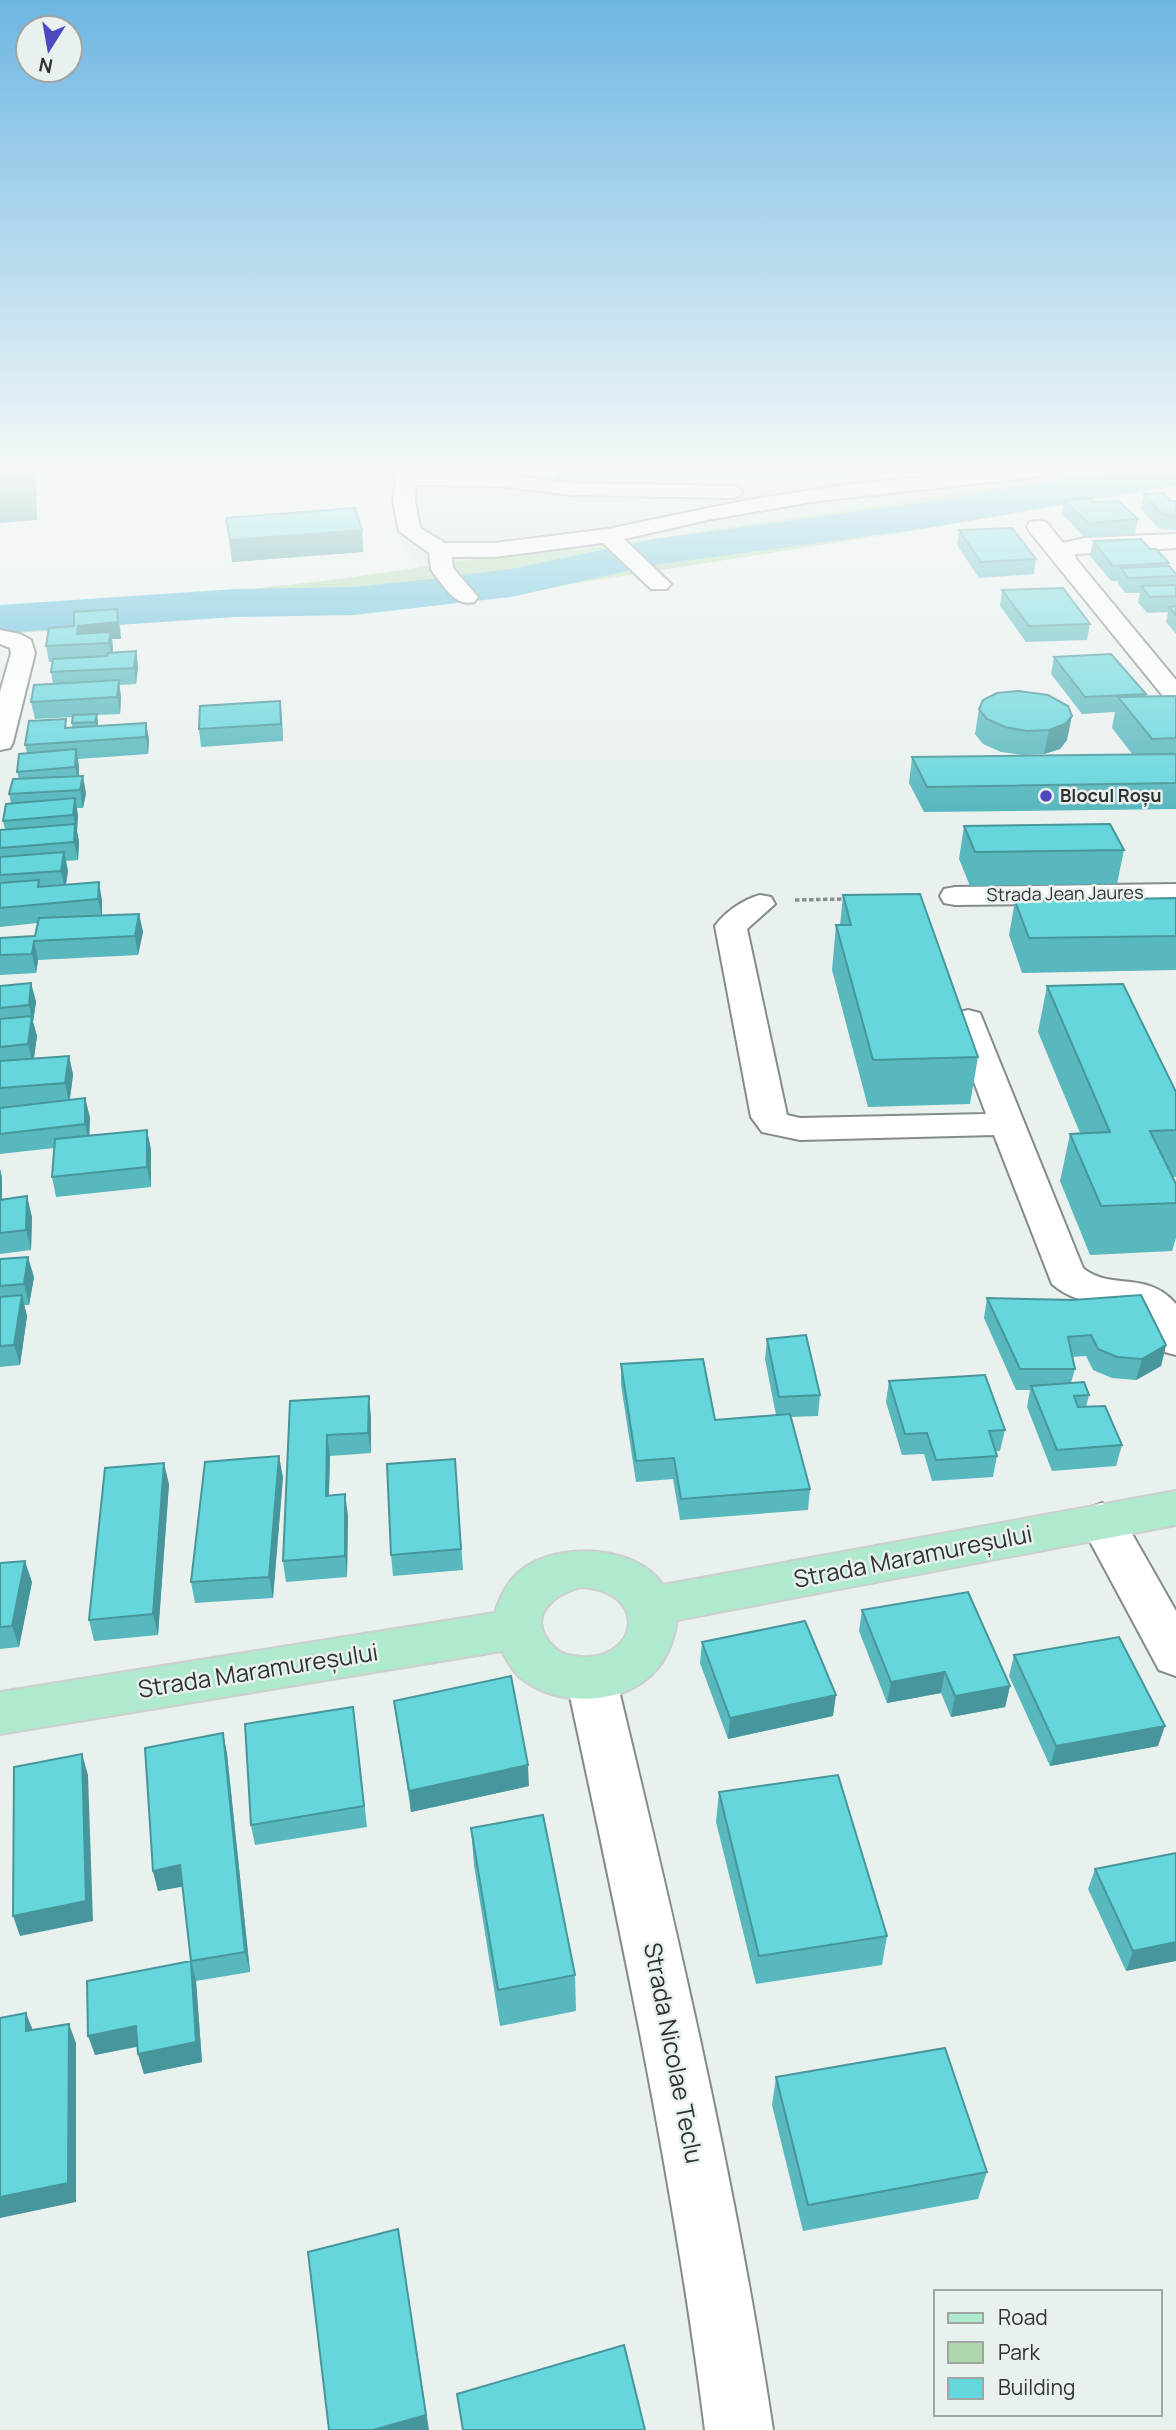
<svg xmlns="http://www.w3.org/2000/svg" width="1176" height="2430" font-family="Manrope,sans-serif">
<rect width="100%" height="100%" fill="#e9f1ef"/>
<!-- built -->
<path fill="#d6e6e3" d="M390 469H1119L645 541 573 551 489 556 421 569 394 531Z"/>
<!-- green -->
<path fill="#afd7ad" d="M1119 469H1176V486L918 530 461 601 315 611 144 616 54 623 49 631 0 634V610C96 603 191 596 287 585 381 575 473 558 566 546L573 551Z"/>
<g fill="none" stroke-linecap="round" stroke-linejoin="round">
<!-- river -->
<path fill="#57bad8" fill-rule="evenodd" d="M1128 469H1176V485L921 529 654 565 511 597 354 615 235 617 0 633V605L235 589 354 587 422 580 511 569 654 539 921 503Z"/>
<defs>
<path id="minor" d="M397 469H417V473L499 474 571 483 732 486 739 488 742 492 739 496 732 498 571 495 499 486 416 485 415 501 420 528 445 543H494L608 529 747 500 853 484 1003 469H1057L1054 473 1027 478 818 501 712 519 624 539 671 584 667 589H651L603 543 494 557H452L453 568 478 597 474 602C455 607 445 587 434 574L431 569 429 553 399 531 393 501Z
M1038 521 1046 522 1063 543 1084 538 1176 534V548L1075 554 1076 559 1176 680V704L1167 701 1030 532 1027 527 1030 522Z
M0 630 20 634 31 640 35 653 13 742 10 748 0 750V692L11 653 10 648 0 644Z
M1176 884V902L955 905 944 903 940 896 944 889 955 887Z
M760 895 771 897 775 904 747 929 787 1115 800 1118 986 1114 951 1020 956 1013 968 1010 980 1013 1083 1268C1110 1291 1148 1270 1176 1304V1355L1161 1351C1154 1339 1149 1323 1138 1314 1117 1297 1082 1311 1052 1284L994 1135 800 1140 762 1132 751 1117 715 926C725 912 744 899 760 895Z
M1102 1503 1118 1509 1176 1611V1676L1159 1670 1079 1521 1086 1509Z
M591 1657 609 1663 616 1678C676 1927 735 2176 773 2430H705C673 2176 620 1928 566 1678L573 1663Z"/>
<path id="major" d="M1176 1491V1525L677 1620C674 1641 665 1664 648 1678 616 1705 559 1705 525 1681 514 1674 508 1662 502 1651L0 1734V1692L495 1613C498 1602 505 1588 512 1579 545 1540 634 1542 663 1585ZM581 1587C651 1592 637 1659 584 1657 572 1656 563 1656 554 1647 525 1619 551 1595 581 1587Z"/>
</defs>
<!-- minor casing -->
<use href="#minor" stroke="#848b8a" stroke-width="4"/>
<!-- major casing -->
<use href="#major" stroke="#cdcece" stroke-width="4"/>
<!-- path -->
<path stroke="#8a908e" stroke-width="3.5" stroke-dasharray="4.5 2.5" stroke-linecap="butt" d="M795 900 845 899"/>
<!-- minor -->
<use href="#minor" fill="#fff" fill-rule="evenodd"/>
<!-- major -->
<use href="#major" fill="#afe9ce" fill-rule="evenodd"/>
</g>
<!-- wall -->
<path fill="#58b8be" d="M554 469H961V472L556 481Z
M1144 494 1170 501H1176V530L1159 529 1141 509Z
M1064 500 1093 502 1138 519 1135 534 1085 538 1062 514Z
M226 518 362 530 363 552 232 562Z
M959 530 1036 559 1034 574 979 578 957 545Z
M1093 541 1150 549 1169 563 1168 566 1176 574V634L1166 622 1168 612 1147 613 1138 602 1140 593H1125L1118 583V581H1111L1090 556Z
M1002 590 1090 624 1087 640 1026 642 1000 606Z
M120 625 121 639H112L113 652 136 651 138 667 136 684 119 685 121 697 120 714 97 715 98 726 146 723 149 740 148 754 78 759 79 766V776L86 793 83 808H77L78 816 77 831 79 842 78 860 66 861 68 871 66 885 102 900V915L139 914 143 932 138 955 38 960 36 973 0 975V938L35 936 38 923 0 927V830L5 829 3 821 11 803 9 794 19 779 17 772 27 753 25 745 68 728H72V723L73 717 35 719 31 702 53 684 51 672 53 662H49L46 646Z
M1054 657 1146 694V696H1176V809L924 812 909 783 912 757 1133 755 1112 728 1115 712 1082 714 1051 674Z
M997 693 1067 740 1060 749 1044 754 1023 755 1001 752 983 744 975 734 979 709Z
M280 701 283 741 201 747 199 729Z
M964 826 1124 850 1117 884 970 886 959 859Z
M843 895 978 1057 970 1104 868 1107 832 970 836 925H840Z
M1176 898V970L1022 973 1009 935 1015 901Z
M31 983 36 1002 33 1022 37 1036 34 1058 69 1056 73 1075 70 1100 85 1098 90 1118 89 1136 147 1130 151 1150V1187L56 1197 52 1177 54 1148 0 1154V986Z
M1047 986 1176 1092V1177H1173L1176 1184V1238L1172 1251 1090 1255 1060 1181 1070 1134 1080 1133 1038 1032Z
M0 1169 2 1178V1199L32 1217 31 1250 0 1254Z
M0 1259 34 1277 29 1305H24L27 1316 20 1365 0 1367Z
M987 1298 1166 1345 1161 1366 1136 1380 1112 1378 1093 1370 1086 1356 1072 1357 1075 1369 1071 1383 1089 1395 1086 1407 1122 1445 1116 1466 1052 1471 1027 1407 1030 1390H1016L984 1318Z
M767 1339 820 1395 818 1416 791 1417 810 1489 808 1510 680 1520 673 1479 636 1482 621 1385V1364L715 1420 776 1415 765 1359Z
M889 1381 1005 1430 1000 1451H996L997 1456 993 1477 932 1481 924 1454 902 1455 886 1402Z
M290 1401 371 1417V1453L330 1456 329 1495 348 1515 347 1577 286 1582 283 1561Z
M455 1459 463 1570 393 1576 391 1555Z
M283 1477 273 1598 195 1603 191 1582Z
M169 1484 158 1635 94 1641 89 1620Z
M0 1563 32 1582 19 1647 0 1649Z
M862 1610 1010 1686 1005 1707 951 1717 941 1693 887 1703 859 1631Z
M702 1642 833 1716 728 1739 700 1663Z
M1014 1655 1158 1746 1050 1766 1009 1676Z
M394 1701 529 1786 411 1812Z
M356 1728 367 1827 255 1845 251 1825Z
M223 1733 227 1754 250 1972 196 1981 202 2062 144 2074 138 2054 137 2047 95 2055 191 1961 183 1886 158 1891 153 1871Z
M719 1792 887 1936 882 1965 756 1984 716 1822Z
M471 1828 575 1975 576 2011 500 2026 474 1865Z
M1176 1853 1126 1971 1088 1889 1095 1869Z
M776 2077 987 2172 978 2199 803 2231 772 2105Z"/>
<!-- shaded-wall -->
<path fill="#47969b" d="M28 469H36L37 520 0 523V478Z
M362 530 363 552 232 562 230 540Z
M117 609 121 639H112L113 648 112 659 109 643 77 634 78 626Z
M136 651 138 667 136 684 134 668Z
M119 680 121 697 120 714 117 697Z
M280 701 282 718 283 741 281 724Z
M97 714 98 723 97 731 95 722Z
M1072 716 1067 740 1060 749 1044 754 1049 730Z
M146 723 149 740 148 754 146 737Z
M76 749 79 766V785L75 767Z
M83 776 86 793 83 808 80 790Z
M75 798 78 816 77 831 79 842 78 860 74 842 75 826 73 815Z
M64 852 68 871 65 889 61 871Z
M99 882 102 900V918L98 899Z
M139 914 143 932 138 955 135 936Z
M34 941 38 960 36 973 32 954Z
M31 983 36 1002 33 1022 37 1036 33 1064 28 1044 32 1019 29 1005Z
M69 1056 73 1075 69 1103 65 1083Z
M85 1098 90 1118 89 1144 85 1124Z
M147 1130 151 1150V1187L147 1167Z
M0 1169 2 1178V1201H0Z
M27 1196 32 1217 31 1250 26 1230Z
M28 1257 34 1277 29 1305 24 1284Z
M22 1295 27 1316 20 1365 14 1345Z
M1166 1345 1161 1366 1136 1380 1142 1359Z
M369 1396 371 1417V1453L368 1433Z
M327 1435 330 1456 328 1517 326 1496Z
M279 1456 283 1477 273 1598 269 1577Z
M164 1463 169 1484 158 1635 153 1614Z
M345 1494 348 1515 347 1577 345 1556Z
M25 1561 32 1582 19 1647 12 1626Z
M945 1672 941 1693 887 1703 891 1682Z
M1010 1686 1005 1707 951 1717 955 1696Z
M836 1695 833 1716 728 1739 730 1718Z
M1165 1726 1158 1746 1050 1766 1056 1746Z
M223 1733 227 1754 250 1972 245 1952Z
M82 1754 88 1775 93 1921 20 1936 13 1916Z
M528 1765 529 1786 411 1812 409 1791Z
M180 1865 186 1886 158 1891 153 1871Z
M1176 1942V1961L1126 1971 1133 1951Z
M191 1961 196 1981 202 2062 144 2074 138 2054Z
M26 2013 34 2033 26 2031Z
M69 2024 76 2043V2202L0 2218V2197Z
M136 2026 143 2045 95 2055 88 2036Z
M398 2229 429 2430H373Z"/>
<!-- building -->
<path fill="#66d6dd" stroke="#47969b" stroke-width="2" d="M0 469H28V476L0 478Z
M555 469H781L556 474Z
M1164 493 1170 501H1176V515L1162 514 1144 494Z
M1089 498 1093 502 1118 501 1138 519 1088 523 1064 500Z
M355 508 362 530 230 540 226 518Z
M1012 528 1036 559 981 562 959 530Z
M1141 539 1150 549H1156L1169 563 1113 566 1093 541Z
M1169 566 1176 574V576L1128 578 1121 568Z
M1176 585V596L1150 597 1141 586Z
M1063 588 1090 624 1029 626 1002 590Z
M1176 606V615L1169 607Z
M117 609 118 622 78 626 77 634 110 632 109 643 46 646 49 628 74 626V612Z
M136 651 134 668 51 672 53 659 107 656 108 653Z
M1111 654 1146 694 1085 697 1054 657Z
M119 680 117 697 31 702 34 685Z
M1018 691 1048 695 1068 706 1072 716 1065 724 1049 730 1027 731 1005 727 987 719 979 709 983 700 997 693Z
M1176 696V738L1152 739 1118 697Z
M280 701 281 724 199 729 200 706Z
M97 714 95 722 72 723 73 715Z
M66 719 65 728 146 723V737L25 745 29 721Z
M76 749 75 767 17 772 19 754Z
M1176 754V783L927 787 912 757Z
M83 776 80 790 9 794 13 779Z
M75 798 73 815 3 821 6 804Z
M75 824 74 842 0 848V830Z
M1110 824 1124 850 975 852 964 826Z
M64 852 61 871 0 875V857Z
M39 880 38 887 99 882 98 899 0 908V883Z
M920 894 978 1057 873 1060 836 925H851L843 895Z
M1176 898V936L1029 938 1015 901Z
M139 914 135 936 34 941 32 954 0 955V938L35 936 39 918Z
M31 983 29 1005 0 1008V986Z
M1123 984 1176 1092V1130L1150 1131 1176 1184V1203L1101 1206 1070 1134 1110 1132 1047 986Z
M32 1016 28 1044 0 1047V1019Z
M69 1056 65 1083 0 1088V1061Z
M85 1098V1124L0 1134V1108Z
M147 1130V1167L52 1177 55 1139Z
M27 1196 26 1230 0 1233V1200Z
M28 1257 24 1284 0 1286V1259Z
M22 1295 14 1345 0 1346V1297Z
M1141 1295 1166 1345 1142 1359 1117 1357 1098 1349 1091 1335 1068 1337 1075 1369H1020L987 1298 1073 1300Z
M806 1335 820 1395 779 1397 767 1339Z
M703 1359 715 1420 790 1414 810 1489 681 1499 674 1458 636 1461 621 1364Z
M985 1375 1005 1430 989 1431 997 1456 936 1460 927 1433 905 1434 889 1381Z
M1084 1382 1089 1395 1074 1396 1078 1407 1105 1406 1122 1445 1057 1450 1031 1386Z
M369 1396 368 1433 327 1435 326 1496 345 1494V1556L283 1561 290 1401Z
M279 1456 269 1577 191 1582 205 1462Z
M455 1459 461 1549 391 1555 387 1464Z
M164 1463 153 1614 89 1620 105 1468Z
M25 1561 12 1626 0 1627V1563Z
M968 1592 1010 1686 955 1696 945 1672 891 1682 862 1610Z
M805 1621 836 1695 730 1718 702 1642Z
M1119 1637 1165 1726 1056 1746 1014 1655Z
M511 1676 528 1765 409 1791 394 1701Z
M353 1707 364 1806 251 1825 245 1724Z
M223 1733 245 1952 191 1961 180 1865 153 1871 145 1748Z
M82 1754 86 1901 13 1916 14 1767Z
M838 1775 887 1936 759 1956 719 1792Z
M543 1815 575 1975 498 1990 471 1828Z
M1176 1853V1942L1133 1951 1095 1869Z
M191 1961 196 2042 138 2054 136 2026 88 2036 87 1981Z
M26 2013V2031L69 2024 68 2183 0 2197V2018Z
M945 2048 987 2172 808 2205 776 2077Z
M398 2229 426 2415 373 2430H329L308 2252Z
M624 2345 645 2430H463L457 2394Z"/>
<!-- sky -->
<linearGradient id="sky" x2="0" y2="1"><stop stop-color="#6eb6e2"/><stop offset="0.58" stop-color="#f5f9f8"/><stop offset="1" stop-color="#f5f9f8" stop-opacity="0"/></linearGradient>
<rect width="1176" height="809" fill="url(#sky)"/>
<!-- markers -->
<circle fill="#4d48bf" stroke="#e9f1ef" stroke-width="2.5" cx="1046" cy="796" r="7"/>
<g text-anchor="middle" stroke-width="5" stroke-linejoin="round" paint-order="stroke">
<!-- far-poi labels -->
<g font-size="18" font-weight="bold" fill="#2f3231" stroke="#e9f1ef" text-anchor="start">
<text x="1060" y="802">Blocul Roșu</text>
</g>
<!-- far-street labels -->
<g font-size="18" fill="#2f3231" stroke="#e9f1ef">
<text transform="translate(1065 894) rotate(-1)" y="6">Strada Jean Jaures</text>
</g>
<!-- near-street labels -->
<g font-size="24" fill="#2f3231" stroke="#e9f1ef">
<text transform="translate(913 1557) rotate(-11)" y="8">Strada Maramureșului</text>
<text transform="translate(258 1671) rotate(-9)" y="8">Strada Maramureșului</text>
<text transform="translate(673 2053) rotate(79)" y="8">Strada Nicolae Teclu</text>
</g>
</g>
<!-- legend -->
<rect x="934" y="2290" width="228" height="126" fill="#e9f1ef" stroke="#9fa5a3" stroke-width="2"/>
<rect x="948" y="2313" width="35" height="10" fill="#afe9ce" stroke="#9fa5a3" stroke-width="2"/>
<text x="998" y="2325" font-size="21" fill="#2f3231">Road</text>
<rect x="948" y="2342" width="35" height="21" fill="#afd7ad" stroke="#9fa5a3" stroke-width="2"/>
<text x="998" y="2360" font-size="21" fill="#2f3231">Park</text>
<rect x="948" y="2378" width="35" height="21" fill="#66d6dd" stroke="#9fa5a3" stroke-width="2"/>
<text x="998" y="2395" font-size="21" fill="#2f3231">Building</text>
<!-- north arrow -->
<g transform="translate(49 49) rotate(191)"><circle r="33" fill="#e9f1ef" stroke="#9fa5a3" stroke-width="2"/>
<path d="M0-5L12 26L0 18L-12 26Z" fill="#4d48bf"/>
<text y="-10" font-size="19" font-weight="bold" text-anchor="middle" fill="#2f3231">N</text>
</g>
</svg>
